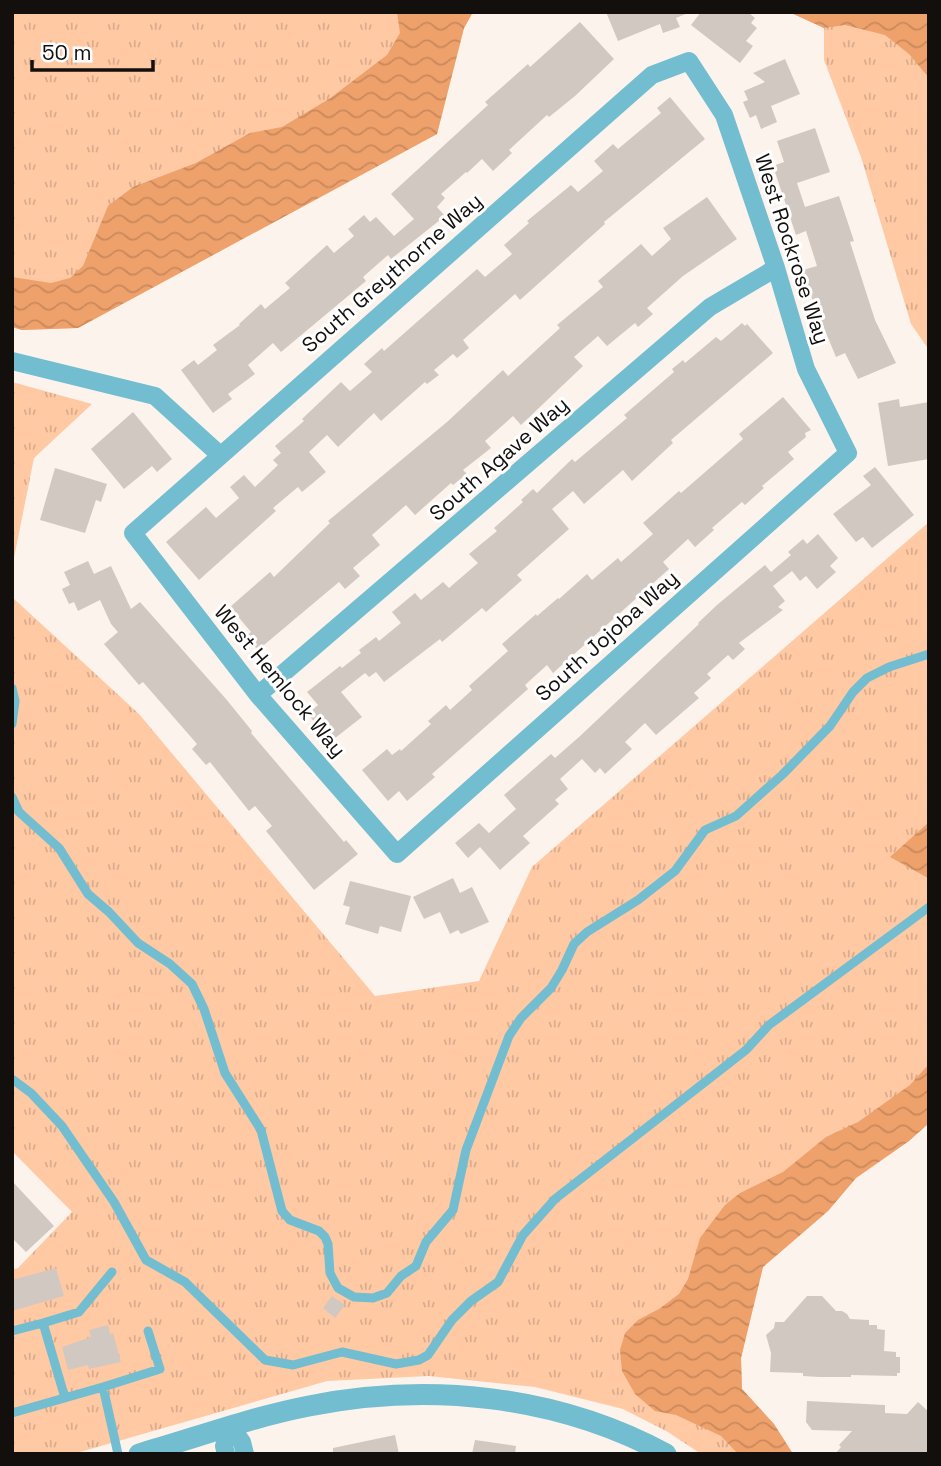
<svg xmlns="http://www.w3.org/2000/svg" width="941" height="1466" font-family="'Space Grotesk',sans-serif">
<defs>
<pattern id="grass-tufts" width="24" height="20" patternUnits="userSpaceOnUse" patternTransform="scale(1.75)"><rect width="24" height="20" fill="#ffc9a4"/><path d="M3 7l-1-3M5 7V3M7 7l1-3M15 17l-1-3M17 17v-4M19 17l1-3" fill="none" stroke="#daab8c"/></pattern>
<pattern id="water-waves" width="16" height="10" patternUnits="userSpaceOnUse" patternTransform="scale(1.75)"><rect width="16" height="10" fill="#eea16b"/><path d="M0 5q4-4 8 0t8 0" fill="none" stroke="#cb895c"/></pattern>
</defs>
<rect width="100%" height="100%" fill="#fcf3ec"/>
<!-- grass -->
<path fill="url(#grass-tufts)" d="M12 12H473L464 28 437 134 78 328 22 330 12 327Z
M789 12H929V350L911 324 861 157 824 60V28Z
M12 382 92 404 34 458 12 568Z
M929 522V1123L909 1141 856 1178 828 1211 763 1267 741 1358 742 1389 774 1424 793 1454H701L668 1432 623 1409 535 1387 429 1376 327 1381 73 1454H12V1270L18 1268 72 1212 12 1151V597L139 714 375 996 479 981 532 867Z"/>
<!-- water -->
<path fill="url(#water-waves)" d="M397 12H473L464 28 437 134 78 328 22 330 12 327V277L51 283 70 278 83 266 108 206 133 187 196 163 250 133 282 127 329 99 387 55 400 33Z
M789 12H929V78L909 54 885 35 845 25 824 28Z
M929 822V877L928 878 890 857Z
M929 1064V1123L909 1141 856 1178 828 1211 763 1267 741 1358 742 1389 774 1424 793 1454H738L721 1436 676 1415 655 1411 635 1394 622 1371 620 1350 625 1333 638 1320 659 1309 679 1294 688 1279 700 1238 725 1205 740 1193 783 1172 826 1137 858 1122 910 1085Z"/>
<!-- building -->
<path fill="#d2c8c2" d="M606 12H688V13L676 18 680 27 663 33 660 24 618 41Z
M701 12H748L755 18 751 23 757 28 746 41 753 46 740 63 691 25Z
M580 22 614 59 575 96 549 117 547 115 509 150 512 153 493 171 482 159 467 173 466 172 441 194 445 198 437 207 445 216 391 259 388 255 363 277 366 281 281 352 273 343 248 365 255 374 228 394 232 399 213 413 181 370 194 360 198 365 217 350 213 345 240 325 239 324 261 304 265 309 290 288 285 283 327 245 334 253 354 236 348 229 364 215 370 222 376 217 394 236 414 219 391 194 488 105 485 102 528 64 530 67Z
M785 59 800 94 771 106 777 122 761 129 756 115 750 118 743 102 748 100 744 91 765 82 753 73Z
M670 97 705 139 604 222 605 224 520 300 515 294 463 340 469 348 457 358 453 354 434 370 439 375 427 384 425 382 381 421 374 413 338 447 327 435 309 452 326 472 302 492 298 487 273 508 276 511 199 580 166 542 206 507 216 518 239 498 230 487 244 475 255 487 278 465 273 460 281 453 275 446 304 421 302 419 341 382 350 391 372 372 364 364 382 348 384 351 477 269 485 277 512 254 504 245 529 223 527 221 571 185 578 192 603 171 594 161 613 144 618 149 661 113 657 108Z
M815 128 830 172 797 183 805 207 839 196 854 241 850 242 875 320 896 363 858 379 845 353 836 357 822 323 820 324 803 270 817 266 806 231 796 235 773 166 784 162 777 141Z
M707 197 737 239 683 276 647 308 653 314 638 327 635 323 607 346 598 336 574 357 583 366 521 425 513 416 485 441 491 448 463 470 467 474 453 485 451 483 415 515 406 505 372 535 380 545 353 568 360 576 345 589 339 582 258 650 246 636 251 632 230 607 270 572 274 577 330 523 328 521 447 422 503 370 508 376 560 328 557 325 603 287 598 281 641 244 652 256 671 239 663 228Z
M742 323 745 326 747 324 773 353 671 440 673 443 632 481 623 470 584 504 573 491 552 509 569 529 517 575 522 580 486 612 482 608 442 642 440 639 384 682 376 672 369 677 365 673 341 692 362 717 330 742 308 714 318 705 307 692 340 666 342 668 361 653 359 650 376 637 379 641 401 623 392 612 415 593 421 600 443 582 449 588 478 563 469 554 497 531 494 528 523 502 521 500 533 489 537 493 572 459 575 462 627 418 624 415 674 372 672 369 683 360 685 363 716 337 721 341Z
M783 397 811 430 805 433 806 437 788 452 794 459 762 486 764 488 745 505 742 502 712 528 714 530 695 547 688 539 663 562 669 569 553 673 547 665 525 685 528 689 432 774 435 777 407 801 399 791 388 801 362 770 387 749 392 755 400 749 401 751 431 724 428 721 446 705 450 710 472 690 469 686 508 651 502 644 536 614 537 616 558 598 559 599 587 574 592 580 618 558 621 562 653 534 643 523 679 491 681 493 719 460 743 439 739 434Z
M899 399 900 407 929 402V459L888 466 878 403Z
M133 412 172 459 157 472 152 466 124 489 91 449Z
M875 467 914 515 872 548 863 537 856 542 833 514 871 485 863 476Z
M55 468 107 484 101 502 96 500 85 533 40 520Z
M818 534 838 558 830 566 836 572 817 589 806 576 800 581 792 571 773 586 785 601 778 607 783 610 739 643 745 649 733 660 728 655 707 674 711 678 694 693 699 698 656 735 645 723 625 742 632 749 605 774 600 768 595 773 582 759 560 779 568 789 555 800 559 804 523 836 530 843 500 870 480 847 468 858 455 843 479 823 489 833 516 809 504 795 551 754 555 758 579 737 699 624 698 623 717 605 765 565 771 572 791 555 788 552 803 539 807 544Z
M88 561 94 574 111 566 131 609 140 602 226 699 252 731 251 733 344 842 346 840 358 854 314 890 266 831 272 826 255 806 249 811 210 762 206 765 192 749 197 744 143 682 139 685 104 644 118 632 111 624 100 600 78 611 74 602 69 604 62 589 70 585 64 572Z
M453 878 460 893 472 887 489 922 461 934 458 930 450 934 440 912 424 919 413 897Z
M350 881 411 896 401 932 380 926 378 934 345 924 350 907 343 905Z
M12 1181 54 1226 26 1252 12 1238Z
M56 1268 64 1296 12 1311V1280Z
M332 1296 345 1305 335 1318 323 1308Z
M807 1296H822L836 1311H842L847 1314 850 1319 869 1320V1325H877V1329L885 1330 884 1351 896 1352V1357H900V1373H897V1376L851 1375V1377H819L803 1376V1373L770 1372 771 1353 766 1335 774 1328 775 1322H784Z
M108 1325 110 1334 113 1333 121 1362 89 1369 88 1365 68 1370 62 1347 91 1337 89 1330Z
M807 1401 885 1405V1413L907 1414 918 1402 929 1412V1454H835L841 1447 839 1445 852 1431 812 1430 806 1422Z
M395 1435 399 1454H333V1448Z
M475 1440 516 1446 515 1454H472Z"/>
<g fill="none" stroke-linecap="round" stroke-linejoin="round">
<!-- service -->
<path stroke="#72bdcf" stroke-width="9" d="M12 688 15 701 12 724
M12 797 19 812 59 848 88 894 109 912 138 943 170 964 192 984 204 1009 225 1073 261 1130 282 1211 290 1220 319 1231 325 1237 328 1244 330 1273 338 1288 354 1297 373 1298 387 1293 401 1276 416 1266 426 1242 453 1210 466 1150 509 1036 521 1018 551 988 562 970 574 944 587 932 638 900 675 871 705 830 736 816 782 775 830 726 853 692 867 678 889 667 929 654
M12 1079 31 1093 62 1126 114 1202 146 1260 185 1282 265 1360 293 1365 342 1352 396 1364 419 1360 428 1355 452 1320 471 1301 498 1282 523 1235 555 1199 746 1050 769 1025 929 907
M43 1323 79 1312 112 1272
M12 1331 43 1323 65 1398
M103 1387 160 1369 148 1331
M12 1413 103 1387 118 1454"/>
<!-- minor -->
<path stroke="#72bdcf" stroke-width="18" d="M689 61 724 115 776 268 806 369 848 453 397 854 258 695 133 533 652 75Z
M12 361 155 396 220 455
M258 695 710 307 776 268
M231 1427 242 1442 245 1454
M226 1454 224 1446 231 1427"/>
<!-- tertiary -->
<path stroke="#72bdcf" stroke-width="21" d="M139 1454C195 1438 252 1417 309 1406 429 1382 557 1395 666 1454"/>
</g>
<g text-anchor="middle" stroke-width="6" stroke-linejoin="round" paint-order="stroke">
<!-- street labels -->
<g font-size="21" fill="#120f0d" stroke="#fff">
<text transform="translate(792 249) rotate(72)" y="7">West Rockrose Way</text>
<text transform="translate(392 273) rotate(-41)" y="7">South Greythorne Way</text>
<text transform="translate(499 459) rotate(-41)" y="7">South Agave Way</text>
<text transform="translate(607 636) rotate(-42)" y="7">South Jojoba Way</text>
<text transform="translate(280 681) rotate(50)" y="7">West Hemlock Way</text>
</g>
</g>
<!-- border -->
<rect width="941" height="1466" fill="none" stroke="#120f0d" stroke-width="28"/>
<!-- scale -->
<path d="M32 60v10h121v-10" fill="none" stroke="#120f0d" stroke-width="3.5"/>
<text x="42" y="60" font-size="21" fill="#120f0d" stroke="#ffffff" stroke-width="5" paint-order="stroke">50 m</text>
</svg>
